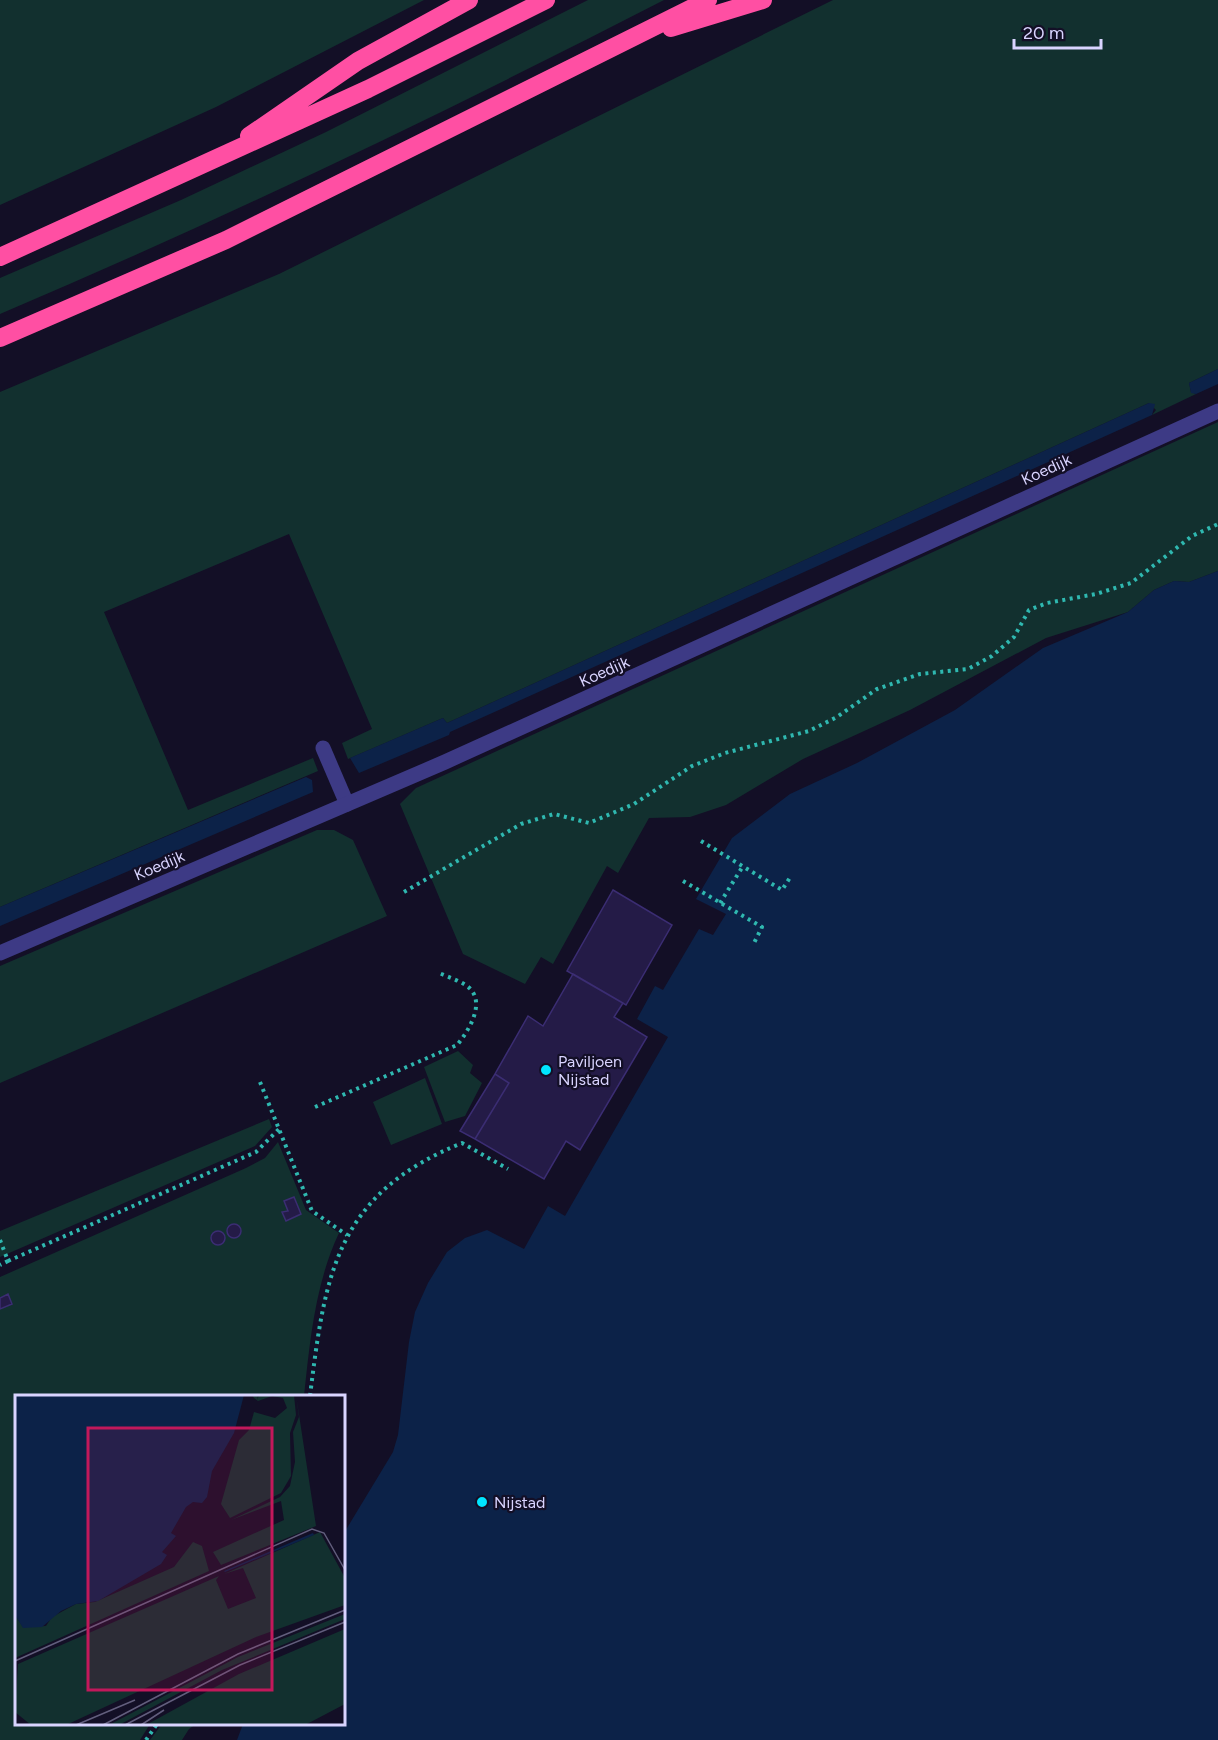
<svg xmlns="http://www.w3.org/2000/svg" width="1218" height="1740" font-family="Figtree,sans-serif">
<rect width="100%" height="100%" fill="#130f26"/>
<!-- green -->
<path fill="#12302f" d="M0 0H424L216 107 0 205Z
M588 0H664C446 112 226 218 0 314V278L181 200 326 132Z
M833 0H1218V369L1189 383 1191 392 1196 394 1152 415 1156 410 1149 403 447 723 443 718 348 759 342 743 372 729 289 534 104 612 188 810 313 758 318 771 0 907V392L279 274Z
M1218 422V571L1189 582 1174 581 1154 590 1128 612 1046 638 910 710 803 759 726 805 690 817 649 818 618 873 607 866 553 964 541 957 525 984 463 954 400 804 416 788Z
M317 830H334L353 840 387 916 0 1083V966Z
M458 1051 473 1065 470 1073 482 1083 465 1116 445 1122 424 1067Z
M425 1078 442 1124 391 1145 373 1102Z
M269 1119 272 1127 255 1146 0 1257V1231Z
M278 1142 306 1210 339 1233C315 1284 310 1341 304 1396H16V1724H150L140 1740H0V1277L246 1168 265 1158Z
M162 1724H196L189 1729 182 1740H150Z"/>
<!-- water -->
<path fill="#0c2248" d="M1218 369V384L1196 394 1191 393 1189 383Z
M1149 403 1155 404 1152 415 450 732 449 735 359 773 350 758 443 718 447 723Z
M1218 571V1740H237L243 1724H344V1533L393 1452 398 1435 409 1342 415 1312 428 1283 447 1252 465 1238 487 1230 524 1249 548 1206 565 1216 668 1037 637 1019 655 986 663 990 699 929 713 935 726 914 696 899 732 838 790 794 857 763 955 710 1043 648 1128 612 1154 590 1174 581 1189 582Z
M306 777 312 780 313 792 0 926V907Z"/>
<!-- building -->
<path fill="#241b47" stroke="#3b2d73" stroke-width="1.5" d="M613 890 672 925 626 1005 567 971Z
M573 974 623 1003 614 1017 647 1037 580 1150 566 1141 544 1179 475 1139 509 1083 495 1074 528 1016 543 1026Z
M495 1074 509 1083 475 1139 460 1131Z
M294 1197 301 1214 286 1221 282 1212 288 1211 284 1201Z
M227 1231a7 7 0 1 1 14 0a7 7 0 1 1-14 0Z
M211 1238a7 7 0 1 1 14 0a7 7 0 1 1-14 0Z
M8 1294 12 1304 0 1309V1298Z"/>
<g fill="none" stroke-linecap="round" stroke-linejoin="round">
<!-- path -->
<path stroke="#2fb8b0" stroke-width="4" stroke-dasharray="3 4.5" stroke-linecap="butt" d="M701 841 782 890 791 876
M683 881 762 927 754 943
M404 892 521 824 554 814 589 823 634 804 692 766 725 753 809 731 837 717 877 689 920 674 968 669 992 656 1014 637 1029 610 1047 603 1096 594 1131 583 1192 536 1218 524
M720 903 743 866
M260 1082 312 1211 347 1235
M315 1107 457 1045C467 1033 484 1007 472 991 466 982 447 977 437 972
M0 1240 8 1261 0 1265
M8 1261 256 1152 279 1129
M310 1396C325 1274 336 1194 462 1143L508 1169
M146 1740 157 1724"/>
<!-- lane -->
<path stroke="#3d3a85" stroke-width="15" d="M323 748 347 804"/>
<!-- street -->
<path stroke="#3d3a85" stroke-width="15" d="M0 953 445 762 1218 411"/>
<!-- highway -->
<path stroke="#ff4fa3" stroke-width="18" d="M671 28 763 0
M249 136 358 61 469 0
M0 257 368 89 546 0
M0 338 226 240 708 0"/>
</g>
<!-- markers -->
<g fill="#00e5ff" stroke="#130f26" stroke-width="2">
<circle cx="546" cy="1070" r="6"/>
<circle cx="482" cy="1502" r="6"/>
</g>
<g text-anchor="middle" stroke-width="4.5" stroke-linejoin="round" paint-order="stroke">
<!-- street labels -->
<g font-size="16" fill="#d9d4ff" stroke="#130f26">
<text transform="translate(1046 469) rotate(-25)" y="6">Koedijk</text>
<text transform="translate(604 671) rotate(-24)" y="6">Koedijk</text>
<text transform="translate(159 865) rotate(-23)" y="6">Koedijk</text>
</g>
<!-- poi labels -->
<g font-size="16" fill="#d9d4ff" stroke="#130f26" text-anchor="start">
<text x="558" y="1067">Paviljoen<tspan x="558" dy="18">Nijstad</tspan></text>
<text x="494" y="1508">Nijstad</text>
</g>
</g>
<!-- overview -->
<g transform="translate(15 1395)">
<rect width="330" height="330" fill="#130f26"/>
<path d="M237 0H243L242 5 244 0H279L281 20 275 38 276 81 266 98 215 123 206 109 224 45 234 35 239 17 260 23 272 13 268 3 257 1 243 6 239 3ZM281 0 301 131 206 170 198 157 269 125 266 106 216 125 265 102 275 91 280 67 278 37 284 22ZM305 137 330 183V210L241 242 51 330H16L0 317 3 269 204 181 201 185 213 214 241 203 228 173 209 179ZM178 147 187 151 194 176 0 263V220L8 232 31 231 37 222 61 209 80 207 159 172ZM330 219V224L207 275 104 330H94L223 262ZM330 234V309L290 330H131L224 279Z" fill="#12302f"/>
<path d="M0 0H229L219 38 197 76 192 102 187 108 178 107 171 112 156 138 161 141 147 157 152 160 146 169 83 206 61 209 46 216 27 232 8 233 0 220ZM298 138 299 140 210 177 209 176Z" fill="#0c2248"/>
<path fill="none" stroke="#625e7d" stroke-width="1.5" d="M0 266 297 134 309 138 330 175M61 330 120 305M88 330 223 259 330 215M110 330 225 270 330 227M126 330 149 315"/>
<path fill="#c2185b" fill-opacity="0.15" stroke="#c2185b" stroke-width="3" d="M73 33H257V295H73Z"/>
<rect width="330" height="330" fill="none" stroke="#d9d4ff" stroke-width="3"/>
</g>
<!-- scale -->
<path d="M1014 39v9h87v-9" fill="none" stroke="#d9d4ff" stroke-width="3"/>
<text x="1023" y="39" font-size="18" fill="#d9d4ff" stroke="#130f26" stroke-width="4.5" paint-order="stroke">20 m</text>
</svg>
